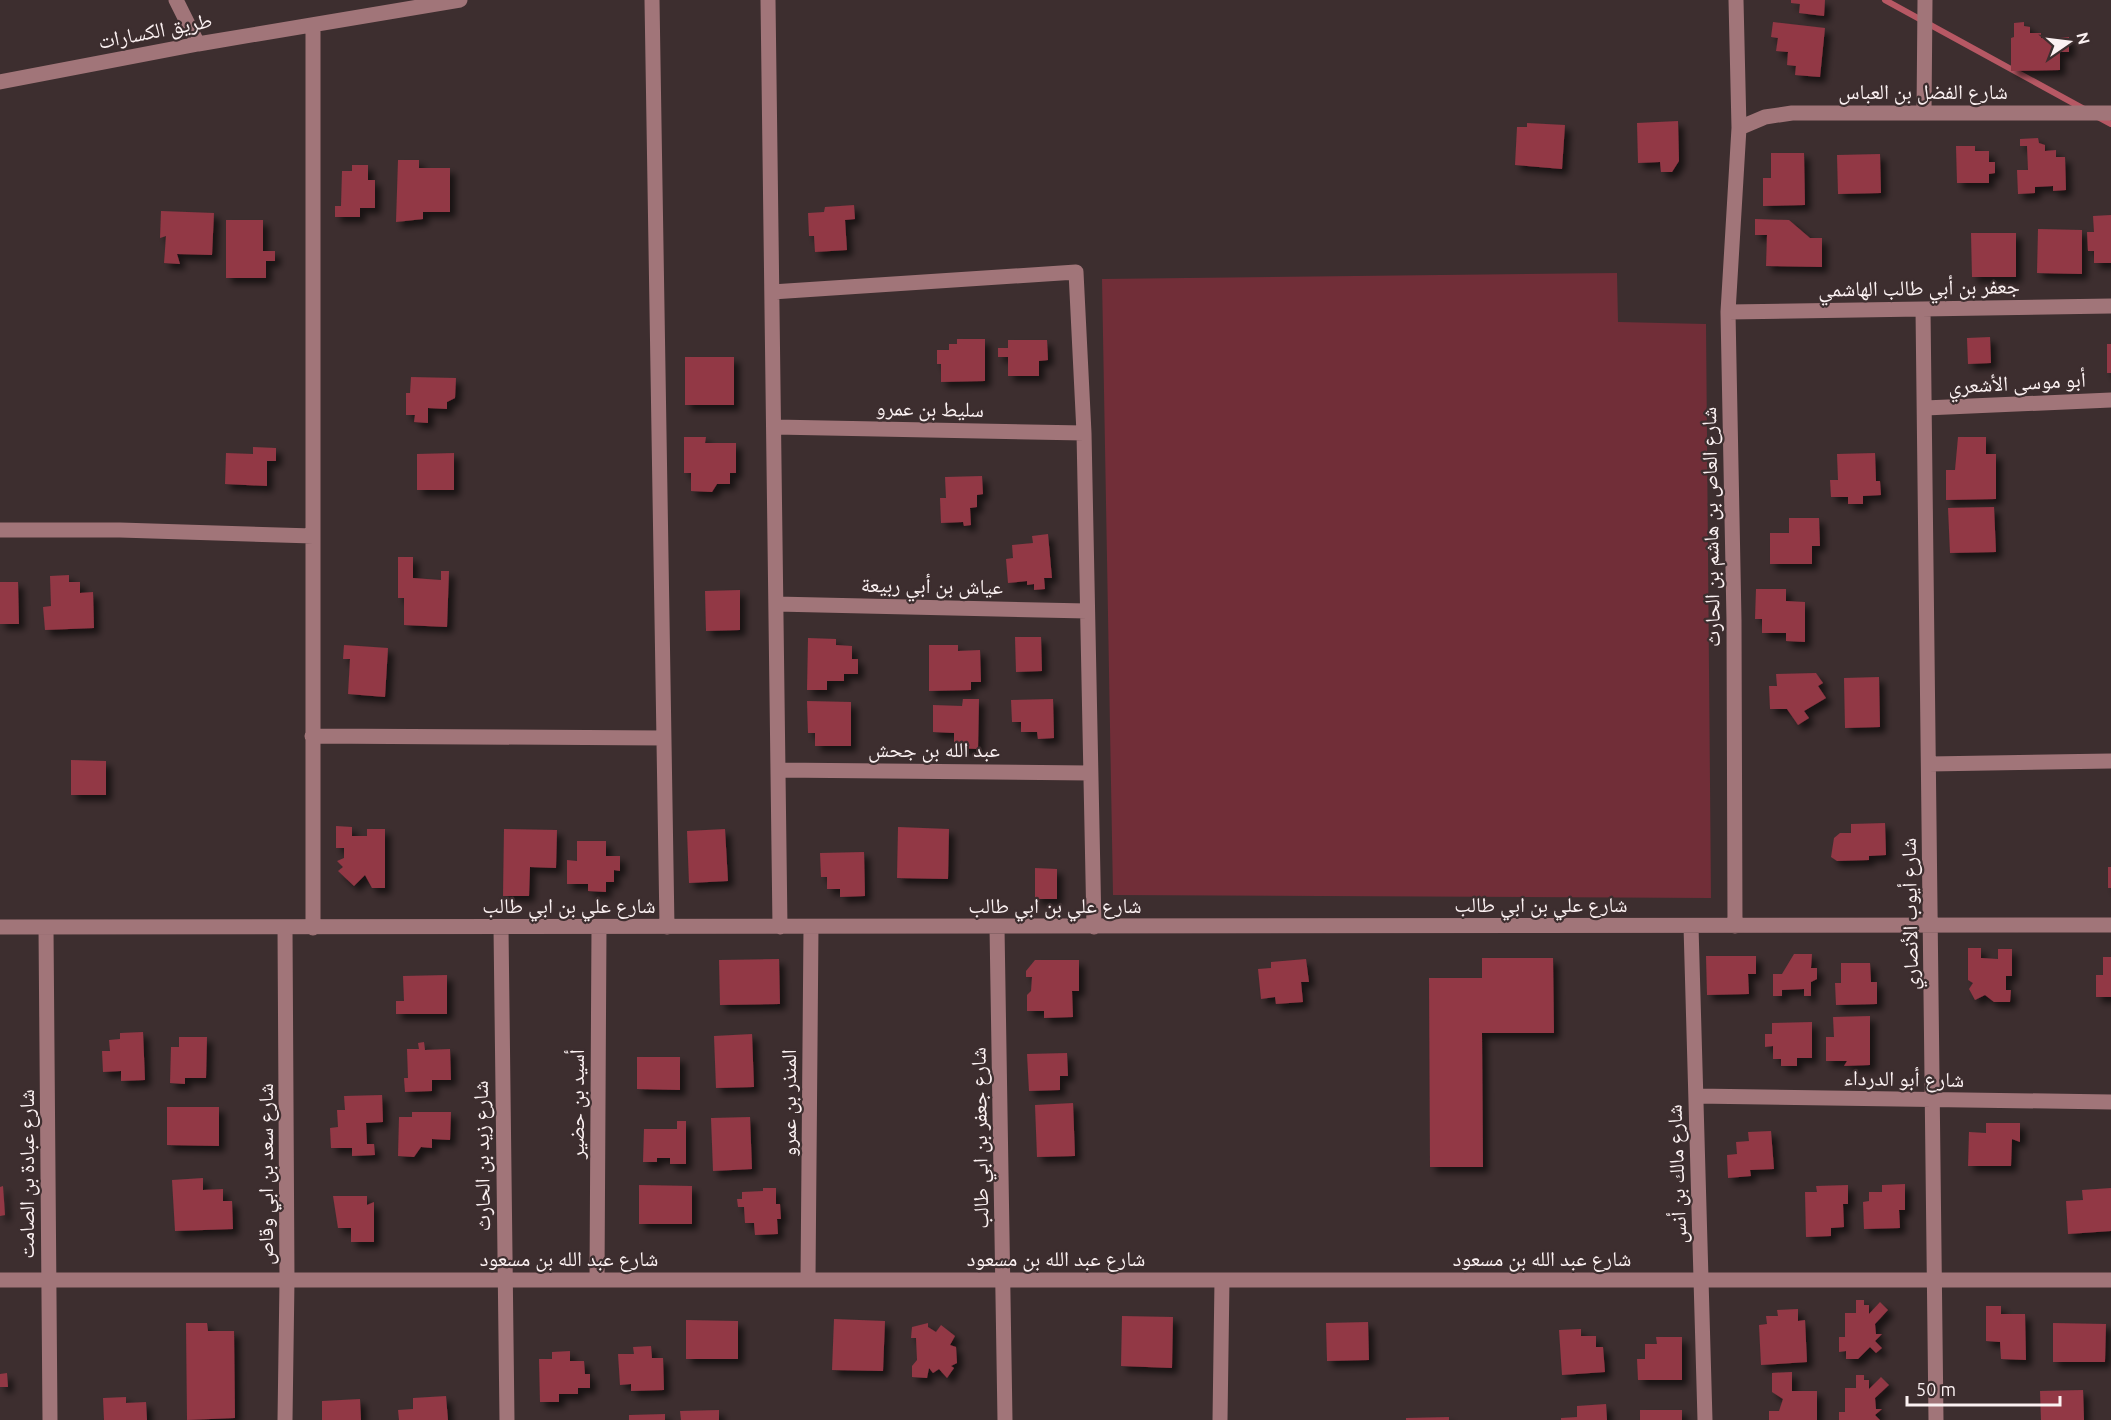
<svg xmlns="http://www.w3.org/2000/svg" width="2111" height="1420" font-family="Ubuntu,'Noto Naskh Arabic',sans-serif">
<defs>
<filter id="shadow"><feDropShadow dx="5.5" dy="5.5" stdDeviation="3" flood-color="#0009"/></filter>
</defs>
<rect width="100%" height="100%" fill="#3d2e2f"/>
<!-- green -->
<path fill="#712e38" d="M1617 273 1618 322 1706 324 1711 898 1113 895 1102 279Z"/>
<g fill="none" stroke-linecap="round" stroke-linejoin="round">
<!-- stream -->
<path stroke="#b75864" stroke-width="6" d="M1885 0 2084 109
M2098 117 2111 124"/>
</g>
<!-- building -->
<path fill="#923745" filter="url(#shadow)" d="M1791 0H1825L1824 16 1799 13 1800 4 1791 3Z
M1773 22 1825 28 1820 77 1795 75 1796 66 1787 65 1788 52 1776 51 1778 38 1771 37Z
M2024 22V26L2030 27V33H2041V38L2069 37V52H2060V70L2011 71V38L2014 37V23Z
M1678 121 1679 161 1672 172H1661L1660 162 1638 163 1637 123Z
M1527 123 1565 125 1562 169 1515 165 1517 127H1527Z
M2038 138 2039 143 2045 145V151L2056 150V157H2065L2066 190 2053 191V186L2035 187V193L2018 194 2017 170H2028L2027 146H2020V139Z
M1956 146H1975V151H1989V162H1995V173L1989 174V183H1957Z
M1771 153H1804L1805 205 1763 206V178H1771Z
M1880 154 1881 193 1838 194 1837 155Z
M398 160H419V168H450V212H423V219L396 222Z
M352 165H368V180H375V208H360V217H335V206H341L342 171H352Z
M854 205 855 219 845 220 847 250 815 252 814 236H809L808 213 824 212 825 207Z
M161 211 214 213 212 255 177 254 180 264 164 263 166 236 160 238Z
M2111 215V263H2094V251H2088L2087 232H2094L2093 216Z
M1755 219 1789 220 1810 238H1822V267L1766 266 1767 235H1755Z
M226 220H263V251H275V261H266V278H226Z
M2038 229 2082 230V274L2037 273Z
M1971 233H2016V277H1972Z
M1990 337 1991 363 1968 364 1967 338Z
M957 339H985V381L941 382V364H937V350H949V344H957Z
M1008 340H1047L1048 360 1039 361V376H1008V357H998V348H1008Z
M2107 344H2111V373H2107Z
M685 357H734V405H685Z
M411 377 456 378 455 398 447 402V409L428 408V423L414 422 415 415H406V393H410Z
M684 437H706L705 443H736V473H730V484H717L712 492 691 491V473H684Z
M1958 437H1986V454H1996V499L1946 500V470H1955Z
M253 447 276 448V461H267V486L225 484 226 453 253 454Z
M454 453V490H417V454Z
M1875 453 1876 481H1880L1881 495 1863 496V504H1848V497H1831L1830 480H1838L1837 454Z
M982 476 983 494 977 495V507L970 508 971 525 964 526 963 522 941 523 940 498H946L945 477Z
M1994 507 1996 552 1950 553 1948 508Z
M1789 518H1819L1820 546H1812V564H1770V533H1789Z
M1048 534 1052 578H1044L1045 589 1034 590V584L1027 585V581L1008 583 1006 559 1013 558 1012 545 1033 543 1032 536Z
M398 557H413V578L441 580V571H449L447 627 404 625V598H398Z
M69 575V582H80V593L93 592 94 628 45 630 43 607 51 606 50 576Z
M0 582H18L19 624H0Z
M1756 589H1786V601L1805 602V642L1786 641V633H1762V619H1755Z
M740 590V630L706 631 705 591Z
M1015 637H1041L1042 671 1016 672Z
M808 638 836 639V645L852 646V659H858V674H844V681H827V690H807Z
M344 645 388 648 385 697 348 694 350 659H343Z
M929 645H958V651L980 650 981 682H971V690L929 691Z
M1816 673 1823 683 1818 686 1826 698 1804 711 1809 718 1798 725 1787 709H1770L1769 686H1777L1776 674Z
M1879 677 1880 727 1845 728 1844 678Z
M963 699H979L978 749 954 748V733L933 732V705L962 706Z
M1053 699 1054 738 1038 739 1037 732H1021V722H1012L1011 700Z
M807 701 851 702V746H815V733H808Z
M71 760 106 761V795H71Z
M1885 823 1886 855 1869 856V860L1837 861 1831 857 1834 838 1840 833H1851V824Z
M336 826 352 827V836H367V829H385V888H372L365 875 354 886 338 871 343 867 337 861 344 858V848H336Z
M898 827 949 829 948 879 897 878Z
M504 829 557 830 556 868 530 867 529 896H503Z
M725 829 728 881 689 883 687 831Z
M577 841H606V856H620V871L614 870V882H606V892L588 891V884H567V860L577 861Z
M864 852 865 896 840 897V889H827V877H821L820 853Z
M2108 867H2111V888H2108Z
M1035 868 1057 869V899H1035Z
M1968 948H1981V958L1998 959V949H2012V976H2006V990H2011L2010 1002H1994L1985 995 1975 1000 1969 989 1973 983 1968 980Z
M1794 954H1812L1811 968H1817V979L1811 982V996H1804V989L1782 990V996H1773V974H1782Z
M1706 956H1756V974H1748L1749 994 1707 995Z
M2103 957H2111V997H2096V975H2103Z
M1482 958H1553L1554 1033H1482L1483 1167H1430L1429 978H1482Z
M779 959 780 1004 720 1005 719 960Z
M1306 959 1309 982H1301L1303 1002 1276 1004 1275 997 1261 999 1258 969 1271 968V962Z
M1035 960H1079V991H1072L1073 1017 1044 1018V1011H1027V995L1031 991 1032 977H1026V971Z
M1841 963H1870L1871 982H1877V1004L1836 1005 1835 983H1841Z
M447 975V1014H396V1001H404L403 976Z
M1870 1016V1065L1844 1066 1847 1061H1826V1037H1834L1833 1017Z
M1812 1022V1058H1797V1066H1781V1059H1773V1046L1765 1047V1034H1772V1023Z
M143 1032 145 1080 121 1081V1071L103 1072 102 1051H110L109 1040 120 1039V1033Z
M752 1034 754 1087 716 1088 714 1036Z
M179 1037H207L206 1078H185V1084L170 1083 171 1047H179Z
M424 1042 425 1050 450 1049 451 1080H432V1091L405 1092 404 1078H408L407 1049H419L418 1043Z
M1067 1053 1068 1076H1060V1090L1029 1091 1027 1054Z
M637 1057H680V1090L637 1089Z
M382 1095 383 1122 366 1123 367 1144H374L375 1155 352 1156V1148H331L330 1128 338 1127 337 1110H345L344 1096Z
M1073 1103 1075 1156 1037 1157 1035 1105Z
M167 1107H219V1146L167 1145Z
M412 1112H451L450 1140 432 1139V1148L421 1147 414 1157 398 1156 399 1117H412Z
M750 1117 752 1169 713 1171 711 1118Z
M677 1121H686V1164H670V1158H657V1162H643L644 1129H677Z
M1986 1123H2020V1142L2012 1139 2011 1166H1968L1969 1132 1986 1133Z
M1771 1131 1774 1169 1750 1170 1751 1176 1728 1178 1727 1155 1737 1154 1736 1142 1749 1141 1748 1132Z
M203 1178V1190L223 1189V1201H232L233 1229 175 1231 172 1180Z
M1905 1184V1210H1899L1900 1228 1864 1229 1863 1202 1869 1201V1192H1882V1185Z
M639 1185 692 1186V1224H639Z
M1848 1185V1204H1843L1844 1227 1831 1228V1236L1806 1237 1805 1192H1817L1816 1186Z
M3 1186 5 1215 0 1216V1187Z
M763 1188H776V1204H780L781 1219H777L778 1234 755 1235 754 1223H745L744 1207H738L737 1199H742V1192L763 1191Z
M2111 1188V1231L2068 1234 2066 1201 2083 1200 2082 1190Z
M333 1196H367V1205L374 1202V1242H351V1228H338Z
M1856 1300H1864V1305H1869V1314L1880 1302 1888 1310 1875 1324 1876 1334H1882L1875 1341 1882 1348 1876 1353 1870 1347 1858 1359H1846V1351L1839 1352V1337H1845V1313H1856Z
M1986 1306H2001V1314H2025L2026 1360 2001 1359 2000 1342 1986 1341Z
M1798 1309V1321L1805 1320 1807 1362 1761 1365 1759 1325 1767 1324 1766 1316H1778L1777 1310Z
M1122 1316 1173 1317 1172 1368 1121 1366Z
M834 1319 885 1321 883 1371 832 1370Z
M686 1320 738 1321V1359H686Z
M1368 1322 1369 1360 1327 1361 1326 1323Z
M186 1323H207L208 1331H234L235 1418 187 1420Z
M928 1323V1327L936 1332 941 1325 955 1336 950 1345 956 1347 957 1363 951 1366 954 1368 947 1378 939 1369 933 1373 929 1368 927 1378 912 1377V1366L917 1360 916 1338H911L912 1327Z
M2053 1323 2106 1324 2105 1362H2053Z
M1581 1329V1336H1596V1347H1603L1605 1372 1562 1375 1559 1330Z
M1656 1337H1682V1380H1638L1637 1359H1645V1344H1657Z
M651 1346 652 1358H663L664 1390 631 1391V1384L620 1385 618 1354H634L633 1347Z
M570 1351V1361H584L585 1374H590V1388H578V1394H559V1402H540L539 1359H552V1352Z
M1792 1372V1391H1817V1420H1769V1411H1779L1783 1399 1772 1392V1373Z
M7 1373 8 1387H0V1374Z
M1856 1375H1864V1380H1869V1389L1881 1377 1889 1385 1875 1398 1876 1409H1882L1875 1415 1880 1420H1839V1412H1845V1388H1856Z
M2083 1390 2084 1420H2041L2040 1391Z
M446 1396 448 1420H399L398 1410 413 1409V1398Z
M126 1397V1403L146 1402 147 1420H104L103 1398Z
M360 1399 361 1420H322V1401Z
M1606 1404 1607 1420H1561V1418L1577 1417V1406Z
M719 1410V1420H681L680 1411Z
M1640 1410H1682V1420H1640Z
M665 1414V1420H629V1415Z
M1449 1417V1420H1406V1418Z"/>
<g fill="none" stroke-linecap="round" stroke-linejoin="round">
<!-- minor -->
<path stroke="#a17579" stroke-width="15" d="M176 0 198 44
M652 0 667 927
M768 0 780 927
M0 82 198 44 460 0
M1924 113 1925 0
M1739 128 1765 117 1792 113H2111
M772 292 1076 272 1084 433 1094 927
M1923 309 1936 1420
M1728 312 2111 306
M1925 408 2111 400
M775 427 1084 433
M0 530H120L313 536
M776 604 1087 611
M312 736 664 738
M1929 764 2111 761
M778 770 1090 773
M1691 926 1705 1420
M1735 926 1734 620 1728 312 1739 128 1736 0
M0 927 2111 925
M501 927 507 1420
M997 927 1005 1420
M46 928 50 1420
M313 928V25
M1696 1096 2111 1102
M0 1280H2111
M597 1280 599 927
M808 1280 811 927
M285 1420 287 1280 285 927
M1220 1420 1222 1280"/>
</g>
<g text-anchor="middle" stroke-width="4.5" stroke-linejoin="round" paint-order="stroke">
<!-- street labels -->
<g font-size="21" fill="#fbf1f2" stroke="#3d2e2f">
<text transform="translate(155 31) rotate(-11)" y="7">طريق الكسارات</text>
<text x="1923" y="99">شارع الفضل بن العباس</text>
<text transform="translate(1919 288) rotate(-1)" y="7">جعفر بن أبي طالب الهاشمي</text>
<text transform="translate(2017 383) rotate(-3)" y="7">أبو موسى الأشعري</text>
<text transform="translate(930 409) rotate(1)" y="7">سليط بن عمرو</text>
<text transform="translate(1711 527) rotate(-91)" y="7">شارع العاص بن هاشم بن الحارث</text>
<text transform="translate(932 586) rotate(1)" y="7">عياش بن أبي ربيعة</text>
<text x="934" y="757">عبد الله بن جحش</text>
<text x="1541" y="912">شارع علي بن ابي طالب</text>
<text x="569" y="913">شارع علي بن ابي طالب</text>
<text x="1055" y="913">شارع علي بن ابي طالب</text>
<text transform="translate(1910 914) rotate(-91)" y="7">شارع أيوب الأنصاري</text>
<text transform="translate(1904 1079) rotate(1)" y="7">شارع أبو الدرداء</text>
<text transform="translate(789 1103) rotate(-90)" y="7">المنذر بن عمرو</text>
<text transform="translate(577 1104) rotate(-90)" y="7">أسيد بن حضير</text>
<text transform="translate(980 1138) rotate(-91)" y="7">شارع جعفر بن ابي طالب</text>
<text transform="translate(482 1156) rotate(-91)" y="7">شارع زيد بن الحارث</text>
<text transform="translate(27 1174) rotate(-90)" y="7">شارع عبادة بن الصامت</text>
<text transform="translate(266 1174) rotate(-90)" y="7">شارع سعد بن ابي وقاص</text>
<text transform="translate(1677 1174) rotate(-92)" y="7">شارع مالك بن أنس</text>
<text x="569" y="1266">شارع عبد الله بن مسعود</text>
<text x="1056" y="1266">شارع عبد الله بن مسعود</text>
<text x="1542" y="1266">شارع عبد الله بن مسعود</text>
</g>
</g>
<!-- north arrow -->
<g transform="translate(2069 42) rotate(76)" stroke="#3d2e2f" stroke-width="4.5" paint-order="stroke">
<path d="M0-4.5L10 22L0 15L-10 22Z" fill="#fbf1f2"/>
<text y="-9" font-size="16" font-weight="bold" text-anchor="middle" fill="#fbf1f2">N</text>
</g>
<!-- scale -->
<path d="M1907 1396v9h153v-9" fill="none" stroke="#fbf1f2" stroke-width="3"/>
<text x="1916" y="1396" font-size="18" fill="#fbf1f2" stroke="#3d2e2f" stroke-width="4.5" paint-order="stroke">50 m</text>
</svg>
